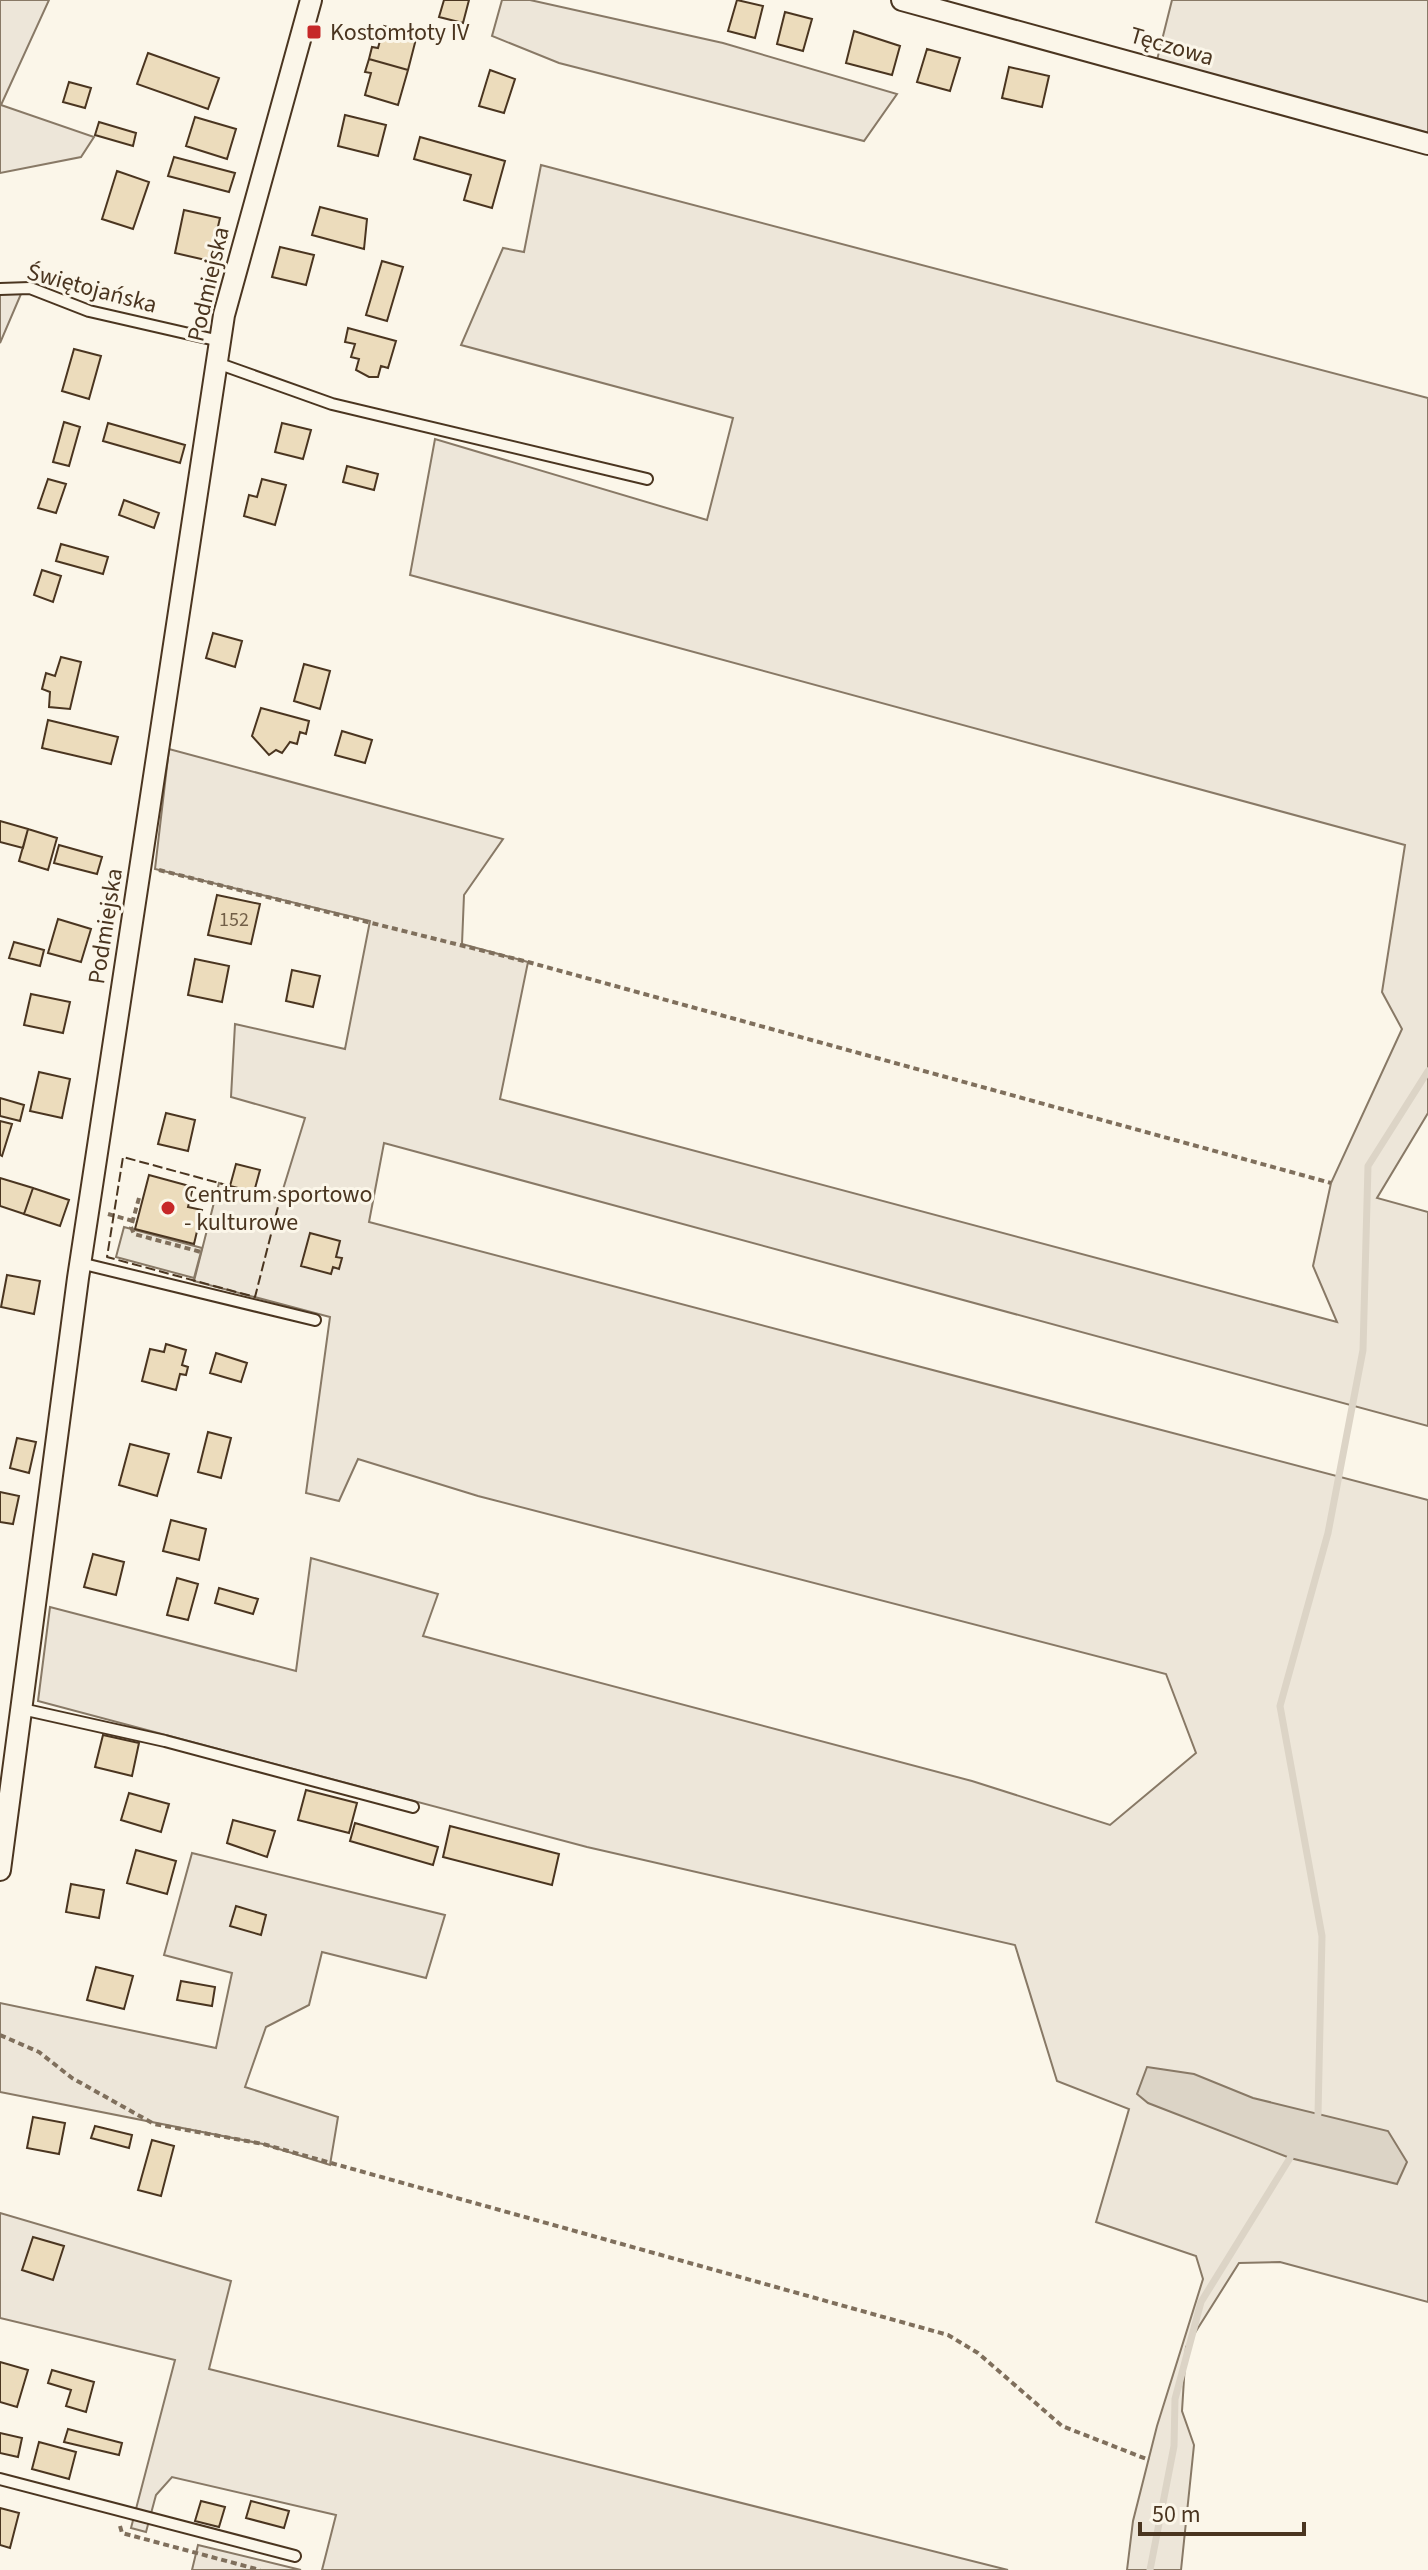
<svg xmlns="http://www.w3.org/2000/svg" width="1428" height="2570" font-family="'Source Sans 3',sans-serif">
<rect width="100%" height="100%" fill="#fbf6e9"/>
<!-- green -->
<path fill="#ede6d9" stroke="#887966" stroke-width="2" d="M0 0H49L1 105 94 137 81 157 0 173Z
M502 0H530L723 43 897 94 864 141 559 63 492 36Z
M1172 0H1428V134L1157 60Z
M541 165 1428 398V1113L1377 1198 1428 1212V1426L384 1143 369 1222 1428 1500V2302L1280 2262 1239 2263 1186 2347 1182 2411 1194 2445 1181 2570H1127L1133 2521 1157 2426 1203 2279 1196 2256 1096 2222 1129 2109 1057 2081 1015 1945 587 1847 38 1701 50 1607 296 1671 311 1558 438 1594 423 1636 972 1781 1110 1825 1196 1753 1166 1674 478 1496 358 1459 339 1501 306 1493 330 1317 194 1281 219 1183 280 1199 305 1118 231 1097 235 1024 345 1049 370 921 155 869 169 749 503 839 464 895 462 944 528 962 500 1099 1337 1322 1313 1266 1331 1183 1402 1029 1382 992 1405 845 410 575 435 439 707 520 733 418 461 345 503 248 524 252Z
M0 294H21L0 343Z
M192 1853 445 1915 426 1978 322 1952 309 2005 266 2027 245 2087 338 2117 330 2165 263 2144 0 2092V2003L216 2048 232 1973 164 1955Z
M0 2213 231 2281 209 2369 1008 2570H322L336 2515 172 2477 156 2495 146 2532 131 2528 175 2360 0 2318Z
M198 2545 301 2570H192Z"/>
<!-- parking -->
<path fill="#ede7d9" stroke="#887966" stroke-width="2" d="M124 1227 202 1248 194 1278 116 1257Z"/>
<!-- water -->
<path fill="#dcd4c6" stroke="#887966" stroke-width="2" d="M1147 2067 1194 2074 1253 2098 1388 2131 1407 2162 1397 2184 1290 2158 1148 2103 1137 2094Z"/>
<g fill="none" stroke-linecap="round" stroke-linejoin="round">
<!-- stream -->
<path stroke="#dcd4c6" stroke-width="7" d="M1318 2114 1322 1936 1280 1706 1328 1533 1363 1350 1368 1166 1428 1071
M1150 2570 1174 2446 1175 2399 1201 2302 1290 2158"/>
</g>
<!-- building -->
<path fill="#ecdcbc" stroke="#4a3520" stroke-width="2" d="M444 0H469L463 23 439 17Z
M737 0 763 6 755 38 728 31Z
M785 12 812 19 803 51 777 44Z
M384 26 417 35 408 70 369 59 372 47 378 48Z
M854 31 900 46 892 75 846 63Z
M927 49 960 58 950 91 917 82Z
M148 53 219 78 208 109 137 84Z
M369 59 408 70 398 105 365 95 371 73 365 72Z
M1009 67 1049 76 1042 107 1002 98Z
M490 70 515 79 504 113 479 106Z
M69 82 91 88 85 108 63 102Z
M345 115 386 125 378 156 338 146Z
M195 117 236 129 227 159 186 146Z
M99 122 136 133 133 146 95 135Z
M420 137 505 161 492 208 464 200 471 175 414 159Z
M174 157 235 173 229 192 168 176Z
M117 171 149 182 133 229 102 219Z
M320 207 367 219 364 249 312 235Z
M184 210 220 218 210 261 175 253Z
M280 247 314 255 306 285 272 277Z
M382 261 403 267 387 321 366 315Z
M348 328 396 341 388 368 381 366 378 377H369L356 370 359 359 351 357 355 344 345 342Z
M74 349 101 356 89 399 62 391Z
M64 422 80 427 69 466 53 462Z
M108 423 185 445 180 463 103 441Z
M282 423 311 430 303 459 275 452Z
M347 466 378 474 374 490 343 482Z
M48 479 66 484 56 513 38 508Z
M262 479 286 485 275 525 244 516 249 495 257 497Z
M124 500 159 513 154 528 119 515Z
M61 544 108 557 103 574 56 561Z
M42 570 61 576 53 602 34 595Z
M213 633 242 641 235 667 206 658Z
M61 657 81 662 70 709 49 707 50 692 42 689 46 673 55 676Z
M304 664 330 671 320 709 294 701Z
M261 708 309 721 306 734 300 732 297 744 290 742 282 753 276 750 269 755 252 736Z
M48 720 118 737 111 764 42 748Z
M342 731 372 740 365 763 335 755Z
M0 821 28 829 23 848 0 842Z
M28 829 57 838 48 870 19 861Z
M59 845 102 857 97 874 54 863Z
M217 895 260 904 251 944 208 935Z
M58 919 91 929 81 962 48 953Z
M14 942 44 950 40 966 9 958Z
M195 959 229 966 222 1002 188 995Z
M292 970 320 976 313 1007 286 1001Z
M31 994 70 1002 63 1033 24 1025Z
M39 1072 70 1079 62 1118 30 1111Z
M0 1098 24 1105 20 1121 0 1116Z
M166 1113 195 1120 188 1151 158 1144Z
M0 1121 12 1124 2 1156 0 1155Z
M236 1164 260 1170 254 1192 230 1186Z
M149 1175 193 1187 188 1207 202 1210 194 1244 135 1229Z
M0 1178 33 1188 24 1214 0 1206Z
M33 1188 69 1200 60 1226 24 1214Z
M310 1233 340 1241 336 1257 342 1258 339 1269 333 1267 331 1274 301 1266Z
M7 1275 40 1281 34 1314 1 1307Z
M166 1344 186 1350 182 1365 188 1367 186 1375 180 1374 176 1390 142 1381 150 1349 164 1352Z
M216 1353 247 1363 241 1382 210 1373Z
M208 1432 231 1438 221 1478 198 1472Z
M17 1438 36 1442 29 1473 10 1468Z
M130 1444 169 1454 157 1496 119 1485Z
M0 1492 19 1496 13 1524 0 1522Z
M171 1520 206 1529 199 1560 163 1551Z
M93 1554 124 1562 116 1595 84 1587Z
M177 1578 198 1584 188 1620 167 1615Z
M219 1588 258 1599 253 1614 215 1603Z
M103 1735 139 1743 132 1776 95 1767Z
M306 1790 357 1803 349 1833 298 1820Z
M129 1793 169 1804 161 1832 121 1820Z
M233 1820 275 1831 267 1857 227 1843Z
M355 1823 438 1847 433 1865 350 1841Z
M450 1826 559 1854 552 1885 443 1857Z
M136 1850 176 1861 167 1894 127 1883Z
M71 1884 104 1890 99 1918 66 1912Z
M236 1906 266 1915 261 1935 230 1926Z
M96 1967 133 1976 124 2009 87 2000Z
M181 1981 215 1987 212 2006 177 2000Z
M33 2117 65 2123 59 2154 27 2148Z
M95 2126 132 2135 129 2148 91 2138Z
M152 2140 174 2146 161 2196 138 2190Z
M33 2237 64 2246 53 2280 22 2270Z
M0 2362 28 2370 17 2407 0 2402Z
M52 2370 94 2382 86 2412 66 2406 71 2390 48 2383Z
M68 2429 122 2443 119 2455 64 2442Z
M0 2433 22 2438 18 2457 0 2453Z
M39 2442 76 2452 69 2479 32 2469Z
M201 2501 225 2507 219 2527 195 2521Z
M251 2501 289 2511 284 2528 246 2518Z
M0 2508 19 2513 10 2548 0 2545Z"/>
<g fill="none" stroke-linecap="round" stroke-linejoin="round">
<defs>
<path id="service" d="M0 289 30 288 89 311 220 341
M217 363 332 404 647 479
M80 1263 315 1320
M22 1709 165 1741 413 1807
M0 2479 295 2556"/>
<path id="minor" d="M902 0 1428 144
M0 1870 78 1278 224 315 311 0"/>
</defs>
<!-- service casing -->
<use href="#service" stroke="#4a3520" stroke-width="14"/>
<!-- minor casing -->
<use href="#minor" stroke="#4a3520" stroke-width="24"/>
<!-- path -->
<path stroke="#7f6f5c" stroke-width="4" stroke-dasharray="6 4" stroke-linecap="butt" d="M159 870 528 962 1331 1183
M139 1198 131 1227 134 1234 201 1252
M108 1214 133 1221
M0 2035 39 2052 72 2078 154 2124 263 2144 948 2335 978 2353 1062 2426 1149 2460
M120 2526 122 2533 260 2570"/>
<!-- service -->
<use href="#service" stroke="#fbf6e9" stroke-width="10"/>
<!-- minor -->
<use href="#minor" stroke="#fbf6e9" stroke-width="20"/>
<!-- fence -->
<path stroke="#4a3520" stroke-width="2" stroke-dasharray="10 4" stroke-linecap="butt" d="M230 1186 123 1157 107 1257 255 1297 280 1199 254 1192"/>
</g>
<!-- markers -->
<g fill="#c62828" stroke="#fbf6e9" stroke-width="3">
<rect x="306" y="24" width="16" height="16" rx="4"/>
<circle cx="168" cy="1208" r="8"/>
</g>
<g text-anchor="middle" stroke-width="6" stroke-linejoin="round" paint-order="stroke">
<!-- number labels -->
<g font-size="20" fill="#725f47">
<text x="234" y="926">152</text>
</g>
<!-- poi labels -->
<g font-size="24" fill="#4a3520" stroke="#fbf6e9" text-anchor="start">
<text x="330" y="40">Kostomłoty IV</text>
<text x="184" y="1202">Centrum sportowo<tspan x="184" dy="28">- kulturowe</tspan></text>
</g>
<!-- street labels -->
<g font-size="24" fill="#4a3520" stroke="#fbf6e9">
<text transform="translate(1172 46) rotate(16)" y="8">Tęczowa</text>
<text transform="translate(208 284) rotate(-77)" y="8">Podmiejska</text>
<text transform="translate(92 288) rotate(15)" y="8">Świętojańska</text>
<text transform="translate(105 926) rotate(-81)" y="8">Podmiejska</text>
</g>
</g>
<!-- scale -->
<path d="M1140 2522v12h164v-12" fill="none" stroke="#4a3520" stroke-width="4"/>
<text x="1152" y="2522" font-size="24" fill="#4a3520" stroke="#fbf6e9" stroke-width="6" paint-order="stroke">50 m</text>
</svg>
